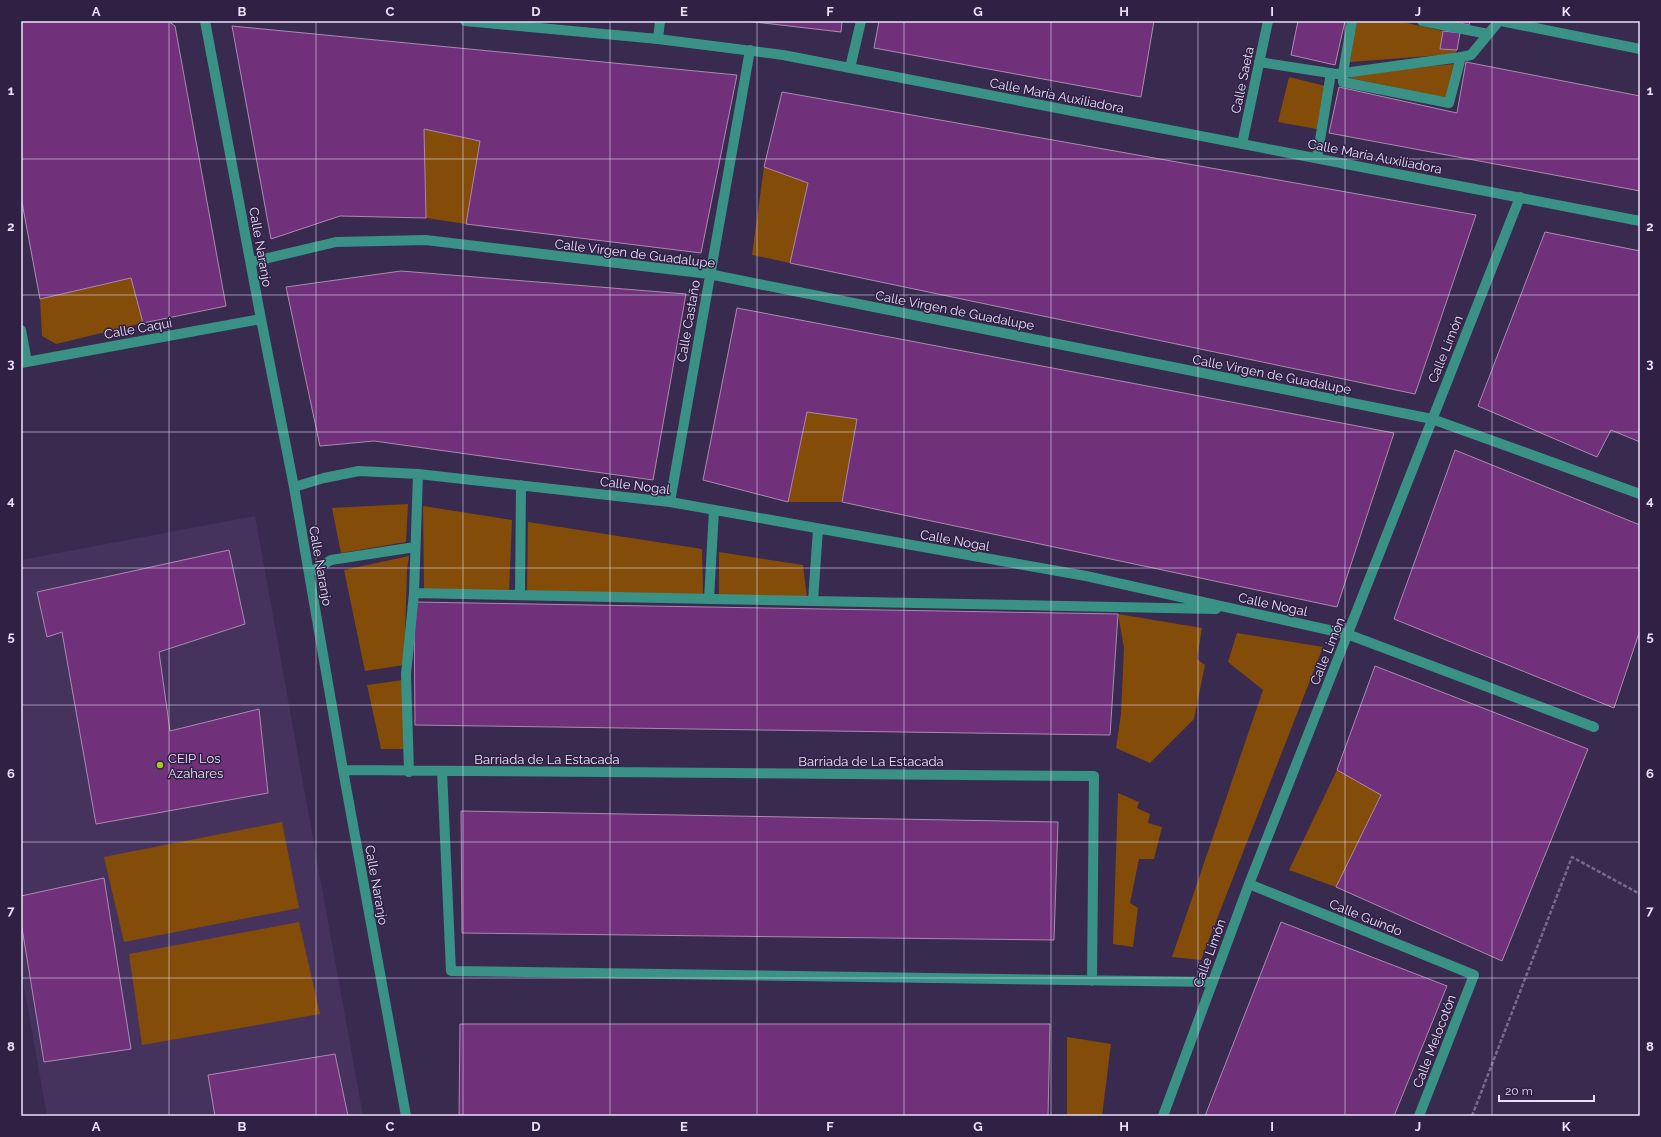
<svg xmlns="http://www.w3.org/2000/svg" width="1661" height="1137" font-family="Raleway,sans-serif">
<rect width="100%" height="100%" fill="#392a4f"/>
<!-- built -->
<path fill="#45335e" d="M255 516 363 1116H47L21 970V560Z"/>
<!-- green -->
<path fill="#844c09" d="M1356 21H1398L1443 31 1440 49 1457 50 1455 54 1350 62Z
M1454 64 1447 98 1350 78 1351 74Z
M1289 77 1325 86 1317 129 1278 122Z
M424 129 480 141 466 224 426 218Z
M764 167 808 183 790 263 752 255Z
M131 278 143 323 56 344 42 336 40 299Z
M807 412 857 419 842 502H788Z
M408 504 406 542 341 553 332 508Z
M423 506 512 520 509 593 424 589Z
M528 522 702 549 703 595 527 593Z
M719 552 803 565 807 598 719 599Z
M409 556 407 570 404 665 365 671 344 570Z
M1118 614 1202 628 1197 659 1205 665 1194 719 1150 763 1116 748 1121 714 1124 648Z
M1237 633 1323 647 1201 960 1172 957 1263 690 1228 662Z
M403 680 404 749H381L367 685Z
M1337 770 1381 795 1336 887 1289 870Z
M1118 793 1139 802 1137 808 1150 814 1148 823 1162 827 1154 859H1139L1130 903 1138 908 1133 947 1113 944Z
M282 822 299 908 124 942 104 857Z
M299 922 320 1014 142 1045 129 954Z
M1067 1037 1111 1044 1102 1116H1067Z"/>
<!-- building -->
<path fill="#70317a" stroke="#ab8aaf" d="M21 21H168L175 26 226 306 143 323 131 278 40 299 21 197Z
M746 21H842L841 32Z
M879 21H1154L1141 97 874 48Z
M1298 21H1345L1335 65 1291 55Z
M1450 21H1470L1469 25Z
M232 26 737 75 701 253 466 224 480 141 424 129 426 218 340 216 271 239Z
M1443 31 1460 33 1457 50 1440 49Z
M1466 62 1640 96V191L1329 133 1339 87 1457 113Z
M782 92 1476 215 1415 394 790 263 808 183 764 167Z
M1545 232 1640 251V442L1611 430 1597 457 1478 406Z
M401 271 686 294 653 480 374 441 320 446 286 287Z
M737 308 1394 433 1337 607 842 502 857 419 807 412 788 502 703 480Z
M1455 450 1640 525V630L1614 708 1394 619Z
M229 550 245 624 159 652 170 731 259 709 268 793 96 824 62 632 47 637 37 592Z
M414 602 1118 614 1110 735 415 725Z
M1375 666 1588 749 1502 961 1336 887 1381 795 1337 770Z
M461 811 1058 822 1054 940 462 933Z
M104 878 131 1049 44 1062 21 922V896Z
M1281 922 1447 986 1394 1116H1205Z
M460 1024H1050L1048 1116H459Z
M335 1054 348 1116H215L208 1075Z"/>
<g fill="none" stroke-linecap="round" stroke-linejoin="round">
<!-- path -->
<path stroke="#776a8b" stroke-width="2.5" stroke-dasharray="4 2" stroke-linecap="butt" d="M1472 1116 1572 857 1640 894"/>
<!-- minor -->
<path stroke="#399285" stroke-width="10" d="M205 21 261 319 294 487 343 770 406 1116
M465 21 658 39 783 55 1640 221
M1352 21 1343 73V82L1449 103 1461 57
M1422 21 1488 34
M1501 21 1640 49
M658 39 660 21
M1259 62 1336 74 1461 57 1471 55 1499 21
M850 68 861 21
M1242 144 1268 21
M1317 158 1331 73
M251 262 336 242 426 240 709 274 1432 419 1640 494
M21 330 27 362
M21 363 261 319
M294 487 324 478 359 471 418 474 670 502 1086 576 1347 634 1594 727
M670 502 750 50
M309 573 331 560 415 547
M414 593 1216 609
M520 595 521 485
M709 599 714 510
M813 601 818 529
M343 770 1094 776 1092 981
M442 771 451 971 1213 982
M409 772 406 674 414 593 418 474
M1249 884 1474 975 1419 1116
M1163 1116 1249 884 1520 197"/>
</g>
<!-- grid -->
<path fill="none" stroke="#eae1f9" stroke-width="1" stroke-opacity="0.55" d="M169 21V1116M316 21V1116M463 21V1116M610 21V1116M757 21V1116M904 21V1116M1051 21V1116M1198 21V1116M1345 21V1116M1492 21V1116M21 159H1640M21 295H1640M21 432H1640M21 568H1640M21 705H1640M21 842H1640M21 978H1640"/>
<!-- markers -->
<circle fill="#a5c824" stroke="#2f2044" stroke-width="1.5" cx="160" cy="765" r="4"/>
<g text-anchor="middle" stroke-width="3" stroke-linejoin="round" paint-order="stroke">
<!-- street labels -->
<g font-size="13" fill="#eae1f9" stroke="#2f2044">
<text transform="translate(1242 80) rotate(-78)" y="5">Calle Saeta</text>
<text transform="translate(1057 95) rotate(11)" y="5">Calle María Auxiliadora</text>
<text transform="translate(1375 156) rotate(11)" y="5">Calle María Auxiliadora</text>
<text transform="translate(261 247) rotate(80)" y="5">Calle Naranjo</text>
<text transform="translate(635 253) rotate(7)" y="5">Calle Virgen de Guadalupe</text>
<text transform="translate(955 310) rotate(11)" y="5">Calle Virgen de Guadalupe</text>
<text transform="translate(688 321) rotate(-80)" y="5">Calle Castaño</text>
<text transform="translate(138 328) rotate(-10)" y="5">Calle Caqui</text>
<text transform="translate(1445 349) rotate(-68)" y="5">Calle Limón</text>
<text transform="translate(1272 374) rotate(11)" y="5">Calle Virgen de Guadalupe</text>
<text transform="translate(635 485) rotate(7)" y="5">Calle Nogal</text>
<text transform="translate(955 540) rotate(10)" y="5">Calle Nogal</text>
<text transform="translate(321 566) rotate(80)" y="5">Calle Naranjo</text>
<text transform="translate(1273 604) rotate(12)" y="5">Calle Nogal</text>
<text transform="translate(1327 651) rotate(-68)" y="5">Calle Limón</text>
<text x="547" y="764">Barriada de La Estacada</text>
<text x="871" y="766">Barriada de La Estacada</text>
<text transform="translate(377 885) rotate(80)" y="5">Calle Naranjo</text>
<text transform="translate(1366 917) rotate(22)" y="5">Calle Guindo</text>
<text transform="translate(1209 953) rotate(-70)" y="5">Calle Limón</text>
<text transform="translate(1434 1041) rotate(-69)" y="5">Calle Melocotón</text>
</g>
<!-- poi labels -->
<g font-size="13" fill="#eae1f9" stroke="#2f2044" text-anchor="start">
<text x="168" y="763">CEIP Los<tspan x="168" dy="15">Azahares</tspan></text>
</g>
</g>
<!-- border -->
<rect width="1661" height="1137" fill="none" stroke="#2f2044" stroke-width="44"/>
<!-- scale -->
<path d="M1499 1095v6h95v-6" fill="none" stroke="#eae1f9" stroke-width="2"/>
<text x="1505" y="1095" font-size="12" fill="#eae1f9" stroke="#2f2044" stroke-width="3" paint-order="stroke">20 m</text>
<rect x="22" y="22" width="1617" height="1093" fill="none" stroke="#eae1f9" stroke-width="1.5"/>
<g font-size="13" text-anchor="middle" font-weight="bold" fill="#eae1f9">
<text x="96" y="16">A</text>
<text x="242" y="16">B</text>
<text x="390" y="16">C</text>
<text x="536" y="16">D</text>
<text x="684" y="16">E</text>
<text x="830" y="16">F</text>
<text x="978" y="16">G</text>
<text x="1124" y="16">H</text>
<text x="1272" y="16">I</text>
<text x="1418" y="16">J</text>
<text x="1566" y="16">K</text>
<text x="11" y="95">1</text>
<text x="1650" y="95">1</text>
<text x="11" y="231">2</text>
<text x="1650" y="231">2</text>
<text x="11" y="368">3</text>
<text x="1650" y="368">3</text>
<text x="11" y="505">4</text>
<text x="1650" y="505">4</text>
<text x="11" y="641">5</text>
<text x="1650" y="641">5</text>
<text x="11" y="778">6</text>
<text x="1650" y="778">6</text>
<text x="11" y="915">7</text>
<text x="1650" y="915">7</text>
<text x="11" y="1051">8</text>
<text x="1650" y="1051">8</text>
<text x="96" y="1131">A</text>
<text x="242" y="1131">B</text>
<text x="390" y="1131">C</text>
<text x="536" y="1131">D</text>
<text x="684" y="1131">E</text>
<text x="830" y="1131">F</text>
<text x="978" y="1131">G</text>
<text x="1124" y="1131">H</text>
<text x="1272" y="1131">I</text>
<text x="1418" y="1131">J</text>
<text x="1566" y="1131">K</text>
</g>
</svg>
